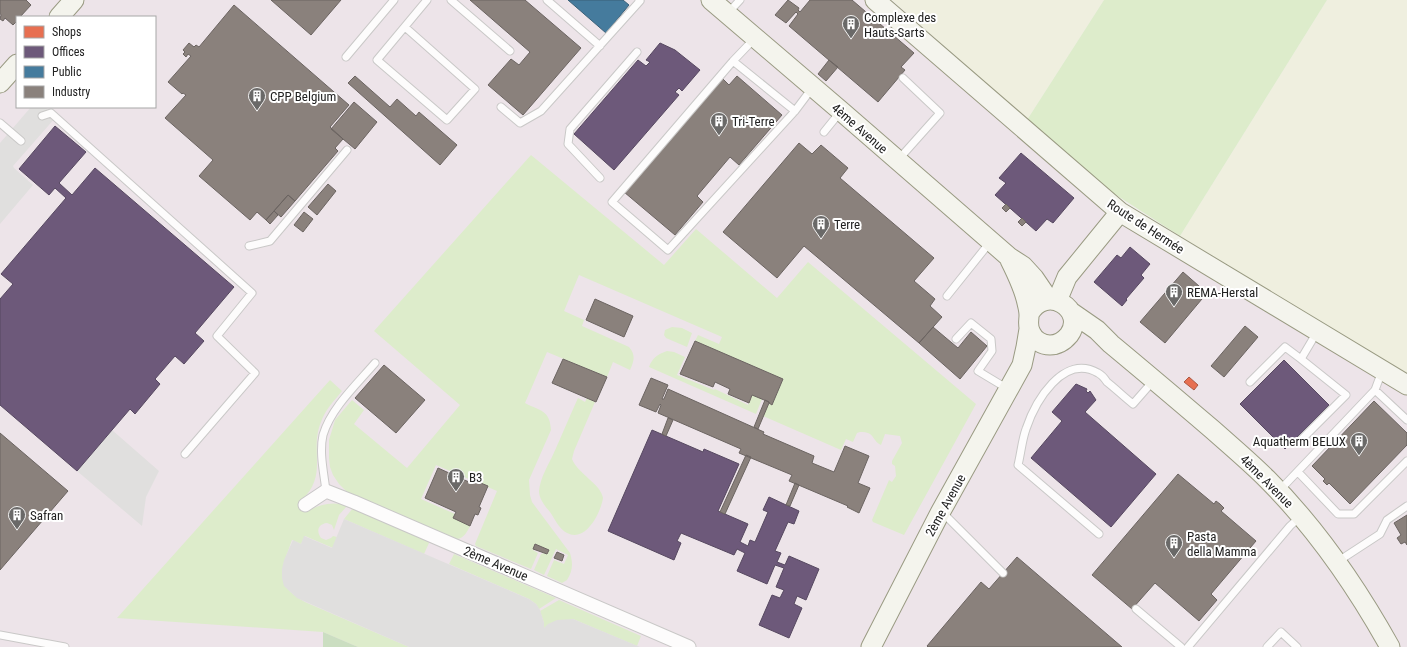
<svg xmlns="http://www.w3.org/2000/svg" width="1407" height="647" font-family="'Roboto Condensed',sans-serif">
<rect width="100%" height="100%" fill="#f0eeeb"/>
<!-- industrial -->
<path fill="#ede4e9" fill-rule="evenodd" d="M0 0H867L1102 200 1407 387V647H0ZM17 17H155V107H17Z"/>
<!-- farmland -->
<path fill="#efefdf" d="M892 0H1104L1027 120Z
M1327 0H1407V373L1323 324 1180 236Z"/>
<!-- grass -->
<path fill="#ddeccb" d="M1104 0H1327L1180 236 1113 193 1027 120Z
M531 155 664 265 696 229 777 298 808 262 976 404 904 535 873 522 872 520 889 480 892 482 896 476 895 466 892 464V461L902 443 900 436 885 434 881 445C871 440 876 432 860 432L857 433 853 442 846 439 841 450 763 416 769 403 772 405 783 379 695 341 698 335 719 344 722 337 579 275 564 311 584 320 582 326 629 347C636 355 634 361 630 370L613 362 607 377 547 352 525 403C540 411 550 410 551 430L529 480 530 495 532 502 570 553C573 563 573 571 567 580L562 583 547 576 554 560 564 564 568 555 556 549 544 575 534 570 541 554H542L543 553 547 554 548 550 535 544 533 550 538 553 531 569 476 546 475 544 497 491 436 465 421 499 455 514 453 518 470 526C467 532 464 538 457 539L347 492 339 484 333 475 330 467 329 458V440L335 420 352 400 364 410 354 424 407 468 460 405 374 331Z
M672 327 682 328 692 333 687 347 666 338 664 335 665 330Z
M667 351 674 352 685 357 677 375 714 390 715 389 748 405 752 395 762 399 756 414 649 367C652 358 658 354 667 351Z
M330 380 342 391C334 401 325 410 321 422 309 452 329 474 301 501L308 511C320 504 334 501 347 506L339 515 334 530 332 525 327 523C318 524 316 531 321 538L326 540 331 538 333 536 337 537 333 548 305 536 301 544 292 540C282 569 272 584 305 602L409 647H358L323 632 117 618Z
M578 398 585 402 587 398 595 402 574 451 572 459C578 474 601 484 603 498 601 512 586 543 567 533 559 529 555 519 550 512 545 506 539 499 539 491 540 479 547 467 552 457 561 437 569 418 578 398Z
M353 508 427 540 429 543 424 554 344 519Z
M454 554 556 598 539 609 536 604 529 599 449 564Z
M559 600 641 636 637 646 573 619 544 628V623L540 611Z"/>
<!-- forest -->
<path fill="#cbdec1" d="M323 632 358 647H323Z"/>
<!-- parking -->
<path fill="#e0dfde" d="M31 107H45L56 117 13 166 14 168 33 185 0 224V143Z
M112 430 159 471 146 497 142 526 77 471Z
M344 519 529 599 536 604 540 610 544 623V628L548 624 557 620 573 619 640 647H409L297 598 284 586 282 578V569L284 560 293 540 301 544 304 536 332 548Z"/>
<!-- shops -->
<path fill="#e76f51" stroke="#ac5843" d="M1189 377 1198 385 1194 390 1184 382Z"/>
<!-- offices -->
<path fill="#6d597a" stroke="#564860" d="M660 43 675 50 700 70 682 91 679 88 675 92 679 95 614 170 574 134 638 60 646 66 650 62 646 60Z
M55 126 86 152 59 183 72 195 95 168 234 287 195 333 204 341 184 364 175 356 155 379 160 384 135 414 130 409 77 471 0 405V299L13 284 1 274 66 198 55 188 49 195 19 169Z
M1021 153 1074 198 1053 223 1047 219 1036 231 995 195 1006 183 999 178Z
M1130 247 1150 264 1141 275 1144 278 1126 299 1127 300 1122 306 1094 282 1117 255 1121 258Z
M1284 360 1329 405 1285 449 1240 404Z
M1076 384 1087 389 1086 391 1088 393 1090 391 1096 400 1085 412 1156 474 1111 527 1031 458 1062 421 1052 412Z
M652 430 703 452 704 449 739 464 718 511 748 524 740 542 748 546 750 540 755 542 768 512 763 510 769 497 799 511 794 524 788 522 775 551 781 553 777 562 785 565 789 556 819 569 806 600 797 596 794 604 802 608 789 638 759 625 772 595 780 598 784 590 776 587 784 568 775 565 767 584 737 571 745 553 737 549 734 555 681 533 677 541 681 543 674 560 608 531Z"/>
<!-- public -->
<path fill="#457b9d" stroke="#3a6078" d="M568 0H623L629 5 606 33Z"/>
<!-- industry -->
<path fill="#8a817c" stroke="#6b6461" d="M0 0H26L31 5 20 17H17V21L13 25 5 18 3 21 0 19 1 15 0 13Z
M271 0H341L311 35Z
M470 0H525L581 48 523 115 488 85 511 59 519 65 530 52Z
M788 0 799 8 798 10 800 12 810 0H852L914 53 901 67 905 70 878 102 789 26 798 14 796 12 786 23 775 15Z
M234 5 349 105 330 127 343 139 335 148 338 151 295 201 288 195 266 220 257 212 250 220 199 176 213 160 165 118 186 95 183 93 182 94 168 82 191 56 188 54 186 57 183 54 185 52 183 50 189 43 194 47 196 45 199 47Z
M829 60 838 67 826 81 818 74Z
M355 76 390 107 397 99 416 116 419 112 457 145 440 165 348 83Z
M737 76 782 115 739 165 730 157 697 196 703 202 675 235 624 192 723 79 729 85Z
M354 102 377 122 355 149 331 129Z
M799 143 812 154 821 145 848 168 840 178 934 258 914 281 935 299 930 306 942 317 919 343 804 246 777 278 723 232Z
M328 184 336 191 317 215 308 207Z
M288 195 295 201 281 217 274 211Z
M1006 204 1010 208 1006 212 1002 208Z
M274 211 278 215 270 224 266 220Z
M304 212 313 219 303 232 294 225Z
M1022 218 1026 222 1022 226 1018 222Z
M1183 272 1207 293 1165 343 1140 322Z
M595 299 633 316 624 337 586 320Z
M1245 326 1258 337 1224 377 1211 366Z
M933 327 958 348 971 332 987 346 960 379 919 343Z
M695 341 783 379 772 405 769 403V402L752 395 749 403 728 394 730 389 715 382 713 387 680 374Z
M563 359 607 377 596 402 552 383Z
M384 365 425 400 396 433 355 398Z
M651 378 668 385 662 399H664L668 389 764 432 763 434 814 456 812 463 834 472 845 446 869 456 858 483 870 488 859 513 847 507 848 506 789 481 792 475 739 453 741 449 658 413 661 405 660 404 656 412 639 405Z
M765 400 769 402V403L758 429 754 427Z
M1374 401 1407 433V445L1350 504 1329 483 1327 485 1323 481 1325 479 1312 466Z
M668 418 673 420 666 436 662 434Z
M0 433 68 491 0 570Z
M746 455 751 457 725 514 720 512Z
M438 468 469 482 471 479 488 486 479 507 481 508 478 515 475 514 470 526 453 518 456 512 425 498Z
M1178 474 1214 504 1216 501 1220 504 1224 508 1221 511 1256 541 1211 594 1217 600 1199 621 1155 583 1132 609 1092 575Z
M795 483 799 485 790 506 786 505Z
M1407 515V545L1405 542 1401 544 1397 538 1401 535 1394 523Z
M535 544 549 550 547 554 533 549Z
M557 552 564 555 562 561 554 558Z
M1017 557 1122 647H928L927 646 981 582 989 589Z"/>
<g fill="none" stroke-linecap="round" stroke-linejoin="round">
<defs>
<path id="lane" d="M451 0 510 51
M547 0 600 46
M728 13 740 0
M405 27 475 89 447 120 377 60 427 0
M755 38 733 61 612 202 668 250 795 111 813 87
M346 57 394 0
M733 61 795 111
M501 107 520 123 541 111 640 1 639 0
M42 116 51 113 252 293 217 336 255 373 185 454
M0 123 21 141
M824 132 841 111
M898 160 940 113 903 78
M600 178 568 144 570 129 637 52
M249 246 270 241 347 150
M947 296 991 241
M956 339 971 323 991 339 992 351 978 371 1008 389
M1250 382 1285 347 1301 359
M1375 390 1407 420
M1298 443 1346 395 1301 359 1317 332
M1298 472 1338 514H1354L1407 461
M326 491C324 473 319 453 323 435 331 408 357 384 375 363
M1279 491 1375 390 1382 371
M941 511 1003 573
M1099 534 1018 465C1021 453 1022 440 1026 429 1035 402 1063 353 1098 373 1102 375 1105 379 1107 382 1116 389 1124 397 1133 404L1154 380
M1337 562 1380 534 1387 520 1407 506
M1136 609 1181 647
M0 635 65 647
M1188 647 1290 526 1301 516
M1267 647 1281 632 1297 647"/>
<path id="street" d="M305 505 326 491 354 502 689 647"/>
<path id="secondary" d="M711 0 841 111 1009 257 1023 266 1034 278 1049 300
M875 0 1120 212 1407 385
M59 17 74 0
M0 83 17 64
M1010 260C1017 274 1024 288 1027 303 1028 307 1029 311 1029 315 1029 322 1027 326 1031 333 1034 340 1042 345 1050 345 1058 345 1064 341 1069 335 1087 310 1046 283 1029 314
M1057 301 1067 277 1120 212
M1071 312 1097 330 1111 344C1146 373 1179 401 1213 430 1231 446 1250 462 1267 479 1316 528 1356 586 1390 647
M871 647 941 511 1022 365 1026 347 1029 329"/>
</defs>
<!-- lane casing -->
<use href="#lane" stroke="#c9c8c7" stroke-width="9"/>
<!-- street casing -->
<use href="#street" stroke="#c9c8c7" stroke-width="15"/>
<!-- secondary casing -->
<use href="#secondary" stroke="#999a82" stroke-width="21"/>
<!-- lane -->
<use href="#lane" stroke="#fdfcfc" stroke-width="7"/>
<!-- street -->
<use href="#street" stroke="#fdfcfc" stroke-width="13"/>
<!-- secondary -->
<use href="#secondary" stroke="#f4f4ed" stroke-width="19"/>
</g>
<!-- icons -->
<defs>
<symbol id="building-pin" viewBox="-11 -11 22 30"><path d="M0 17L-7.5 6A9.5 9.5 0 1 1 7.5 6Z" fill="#6a6968" stroke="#fff"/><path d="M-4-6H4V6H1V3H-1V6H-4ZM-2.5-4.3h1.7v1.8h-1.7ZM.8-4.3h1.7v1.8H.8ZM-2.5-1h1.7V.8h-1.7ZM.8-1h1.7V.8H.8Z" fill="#fff"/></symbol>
</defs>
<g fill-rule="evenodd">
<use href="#building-pin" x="841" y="14" width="20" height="27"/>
<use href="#building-pin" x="247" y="86" width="20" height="27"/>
<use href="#building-pin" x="709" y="111" width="20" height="27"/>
<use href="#building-pin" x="811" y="214" width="20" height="27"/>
<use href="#building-pin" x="1164" y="282" width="20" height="27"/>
<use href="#building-pin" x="1349" y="431" width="20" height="27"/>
<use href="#building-pin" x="446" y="467" width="20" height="27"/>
<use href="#building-pin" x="7" y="505" width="20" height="27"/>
<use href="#building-pin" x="1164" y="533" width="20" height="27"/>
</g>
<g text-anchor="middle" stroke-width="4" stroke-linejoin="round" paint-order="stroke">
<!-- poi labels -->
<g font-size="13" fill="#222" stroke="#fff" text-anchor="start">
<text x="864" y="22">Complexe des<tspan x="864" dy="15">Hauts-Sarts</tspan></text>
<text x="270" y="101">CPP Belgium</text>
<text x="732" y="126">Tri-Terre</text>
<text x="834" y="229">Terre</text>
<text x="1187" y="297">REMA-Herstal</text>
<text x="1346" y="446" text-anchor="end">Aquatherm BELUX</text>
<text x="469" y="482">B3</text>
<text x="30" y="520">Safran</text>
<text x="1187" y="541">Pasta<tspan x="1187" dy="15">della Mamma</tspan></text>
</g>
<!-- street labels -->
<g font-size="13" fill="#222" stroke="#fff">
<text transform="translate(860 128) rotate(41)" y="5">4ème Avenue</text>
<text transform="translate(1146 226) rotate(33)" y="5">Route de Hermée</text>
<text transform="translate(1267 481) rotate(45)" y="5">4ème Avenue</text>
<text transform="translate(945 505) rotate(-61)" y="5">2ème Avenue</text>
<text transform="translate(496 563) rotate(23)" y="5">2ème Avenue</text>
</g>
</g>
<!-- legend -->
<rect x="16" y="16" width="140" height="92" fill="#ffffff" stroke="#a7a7a7"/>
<rect x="24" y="26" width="20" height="12" fill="#e76f51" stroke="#a7a7a7"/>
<text x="52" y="36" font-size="12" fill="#222222">Shops</text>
<rect x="24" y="46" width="20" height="12" fill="#6d597a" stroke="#a7a7a7"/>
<text x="52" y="56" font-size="12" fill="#222222">Offices</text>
<rect x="24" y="66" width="20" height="12" fill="#457b9d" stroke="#a7a7a7"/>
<text x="52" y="76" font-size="12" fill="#222222">Public</text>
<rect x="24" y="86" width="20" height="12" fill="#8a817c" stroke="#a7a7a7"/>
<text x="52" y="96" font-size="12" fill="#222222">Industry</text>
</svg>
